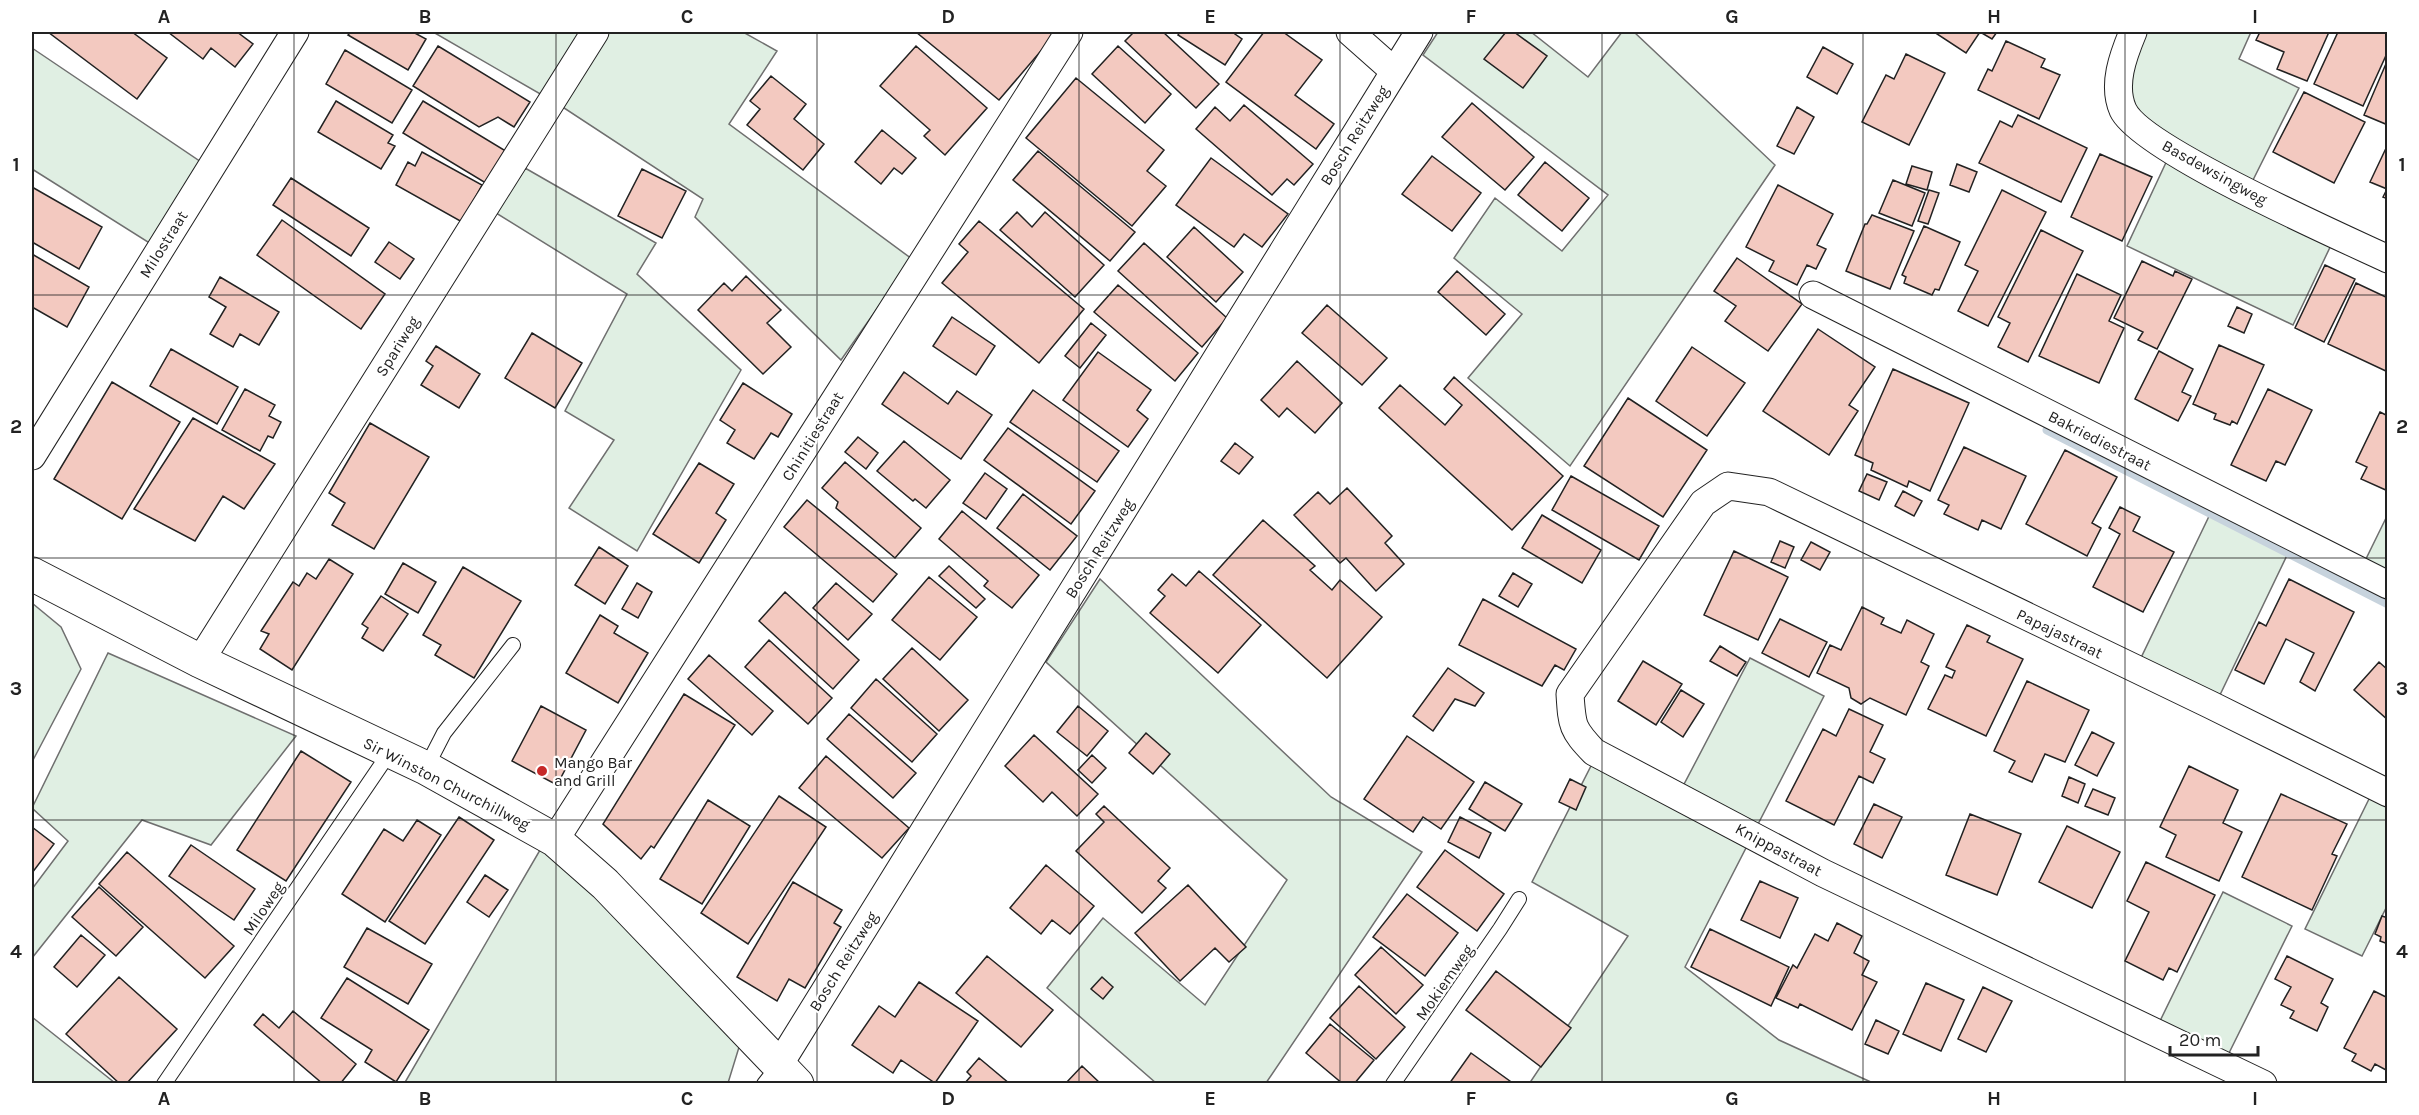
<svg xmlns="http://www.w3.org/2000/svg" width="2419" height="1115" font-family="Karla,sans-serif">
<rect width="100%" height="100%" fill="#fff"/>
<!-- green -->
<path fill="#e0efe3" stroke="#6f6f6f" stroke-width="1.5" d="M433 32H581L542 95Z
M609 32H743L777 51 729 124 912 259 841 360 695 217 703 199 561 106Z
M1438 32H1531L1588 77 1622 32H1634L1775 165 1570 466 1468 378 1522 314 1454 258 1495 198 1562 251 1608 195 1423 55Z
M2141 32H2251L2239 59 2299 88 2250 186 2200 160 2131 105 2127 71Z
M32 48 201 162 151 244 32 169Z
M2170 154 2333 241 2293 325 2127 246Z
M525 168 656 243 637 274 741 370 637 551 569 508 614 440 565 411 627 294 496 213Z
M2213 508 2291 547 2218 699 2139 662Z
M2387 516V578L2363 565Z
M1100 579 1331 797 1422 852 1266 1083H1156L1047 988 1103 918 1205 1005 1287 880 1046 662Z
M32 603 61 627 81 669 32 762Z
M108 653 296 736 211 845 142 820 32 958V889L68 841 32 808Z
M1750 658 1824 696 1756 828 1681 790Z
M1594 760 1749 842 1685 967 1779 1040 1873 1083 1529 1084 1628 936 1532 882Z
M2370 797 2387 805V906L2362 956 2305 929Z
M540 850 562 862 740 1044 728 1083 404 1084Z
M2223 892 2292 926 2228 1055 2159 1023Z
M32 1017 115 1083H32Z"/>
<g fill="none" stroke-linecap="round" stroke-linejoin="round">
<!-- stream -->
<path stroke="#c7d3dd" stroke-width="9" d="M2047 430 2388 604"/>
</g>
<!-- building -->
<path fill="#f3c9c0" stroke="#222" stroke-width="1.5" d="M48 32H132L167 58 137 99Z
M168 32H237L253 44 235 67 211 48 203 59Z
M351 32H413L426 39 408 70 348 35Z
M916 32H1057L999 100Z
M1134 32H1163L1219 84 1196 108 1125 41Z
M1180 32H1232L1242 39 1225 65 1178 35Z
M1264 32H1283L1322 60 1295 95 1334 124 1316 149 1226 82Z
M1506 32H1514L1547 56 1523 88 1484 59Z
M1934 32H1980L1966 53Z
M1980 32H1997L1992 39Z
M2260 32H2329L2307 81 2277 69 2284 52 2256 40Z
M2338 32H2382L2388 34V51L2363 106 2314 84Z
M2006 41 2045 59 2041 67 2060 75 2039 119 1978 90 1988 69 1992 71Z
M438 46 530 102 514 127 498 117 479 127 413 86Z
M916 46 987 108 945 155 924 136 930 130 880 86Z
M1118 46 1171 94 1145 123 1092 74Z
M1823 47 1853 64 1837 94 1807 77Z
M345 50 412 90 392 123 326 84Z
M1906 54 1945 73 1909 145 1862 122 1886 75 1894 79Z
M2388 59V125L2364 115Z
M771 76 806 104 794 119 824 144 803 170 747 125 760 109 750 101Z
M1076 78 1164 150 1147 171 1166 186 1132 226 1026 138Z
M2304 92 2365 122 2334 183 2273 152Z
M336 101 393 135 388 143 395 146 381 169 318 132Z
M423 101 509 153 489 185 403 133Z
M1472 103 1534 157 1505 190 1442 137Z
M1244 105 1313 164 1294 185 1287 179 1272 195 1196 129 1215 107 1230 121Z
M1797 107 1814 117 1794 154 1777 146Z
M2018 115 2087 148 2061 202 1979 163 2000 121 2012 127Z
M882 130 916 158 902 174 894 168 881 184 855 162Z
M2388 144V199L2383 197 2387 189 2370 182Z
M1038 151 1135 232 1110 261 1013 180Z
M422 152 482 185 462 222 396 185 408 162 415 166Z
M2100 154 2152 177 2122 241 2071 217Z
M1432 156 1481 193 1452 231 1402 194Z
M1211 158 1288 214 1262 247 1244 234 1234 247 1176 205Z
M1545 162 1589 198 1562 231 1518 195Z
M1957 164 1977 172 1969 192 1950 185Z
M1912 166 1932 172 1927 190 1906 184Z
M642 169 686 191 662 238 618 216Z
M291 178 369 228 351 256 273 205Z
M1893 180 1925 193 1912 226 1879 213Z
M1778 185 1833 214 1817 245 1826 249 1816 269 1807 265 1797 285 1769 271 1774 261 1746 247Z
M32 187 102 227 79 269 32 242Z
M1929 190 1939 193 1928 224 1918 221Z
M2002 190 2046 212 1988 326 1958 311 1978 271 1965 265Z
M1017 212 1032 227 1045 212 1104 265 1075 297 1000 230Z
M1872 215 1914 231 1890 289 1846 271 1865 224H1867Z
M282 220 385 294 361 329 257 255Z
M979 221 1084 309 1039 363 942 283 968 252 959 244Z
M1924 226 1960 242 1939 290 1935 289 1932 295 1904 283 1906 277 1902 275Z
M1194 227 1243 272 1216 302 1167 257Z
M2041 230 2083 251 2028 362 1998 347 2010 323 1998 317Z
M389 242 414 259 400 279 375 262Z
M1144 243 1227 318 1202 347 1118 271Z
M32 254 89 287 67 327 32 307Z
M1737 258 1802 304 1768 351 1725 321 1736 306 1714 291Z
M2142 261 2173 276 2175 271 2192 279 2157 349 2138 340 2143 332 2114 318Z
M2325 265 2355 279 2324 342 2295 328Z
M1457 271 1505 314 1486 335 1438 292Z
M2077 274 2121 295 2109 321 2124 328 2099 383 2039 356Z
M746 276 781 310 767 323 791 347 763 374 698 310 724 283 732 291Z
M220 277 279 312 259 345 240 334 233 347 210 334 226 307 209 297Z
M2356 283 2388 298V372L2328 344Z
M1118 285 1198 353 1175 381 1094 312Z
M1327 305 1387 358 1362 385 1302 333Z
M2237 307 2252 314 2244 333 2228 326Z
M952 317 995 346 976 375 933 346Z
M1091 323 1106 335 1080 368 1065 356Z
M1818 329 1875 367 1849 405 1858 411 1829 455 1763 411Z
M532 333 582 363 555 408 505 378Z
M2219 345 2264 365 2237 424 2232 421 2230 425 2214 419 2216 414 2193 404Z
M436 346 480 374 459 408 421 385 433 366 426 361Z
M1692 347 1745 383 1707 436 1656 401Z
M171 349 238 387 217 424 150 386Z
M2159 351 2193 369 2182 392 2191 396 2178 421 2135 399Z
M1098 352 1151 390 1137 410 1148 419 1128 447 1063 400Z
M1297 361 1342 403 1315 433 1287 408 1279 417 1261 400Z
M1893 369 1969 403 1930 491 1909 481 1907 487 1871 470 1873 463 1855 455Z
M904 372 948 404 957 391 992 415 961 459 882 404Z
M1454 377 1563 476 1512 530 1379 408 1400 385 1445 425 1462 405 1444 389Z
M112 382 180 422 122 519 54 479Z
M743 383 792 414 778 437 771 433 754 459 727 443 735 430 720 420Z
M245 389 275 405 269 416 281 422 273 438 268 436 260 451 222 430Z
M2268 389 2312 410 2285 465 2276 461 2266 481 2231 465Z
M1033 390 1119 451 1097 482 1010 422Z
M1628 398 1707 450 1663 517 1584 466Z
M2380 412 2388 416V491L2361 479 2367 467 2356 462Z
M193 418 275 464 244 509 223 496 195 541 134 509Z
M370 423 429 457 374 549 332 525 345 503 329 493Z
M1008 428 1095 491 1071 524 984 460Z
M858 437 878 453 866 469 845 452Z
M904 441 950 480 926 508 915 499 913 501 877 471Z
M1235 443 1253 457 1239 474 1221 461Z
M1964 447 2026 476 2001 529 1982 520 1978 530 1944 514 1949 505 1938 500Z
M2065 450 2117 477 2092 523 2101 528 2087 556 2026 524Z
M845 462 921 528 895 558 836 508 838 502 822 488Z
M699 463 734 484 716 513 726 520 699 563 653 534Z
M985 473 1007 489 986 519 963 503Z
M1867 474 1887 482 1879 500 1859 491Z
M1571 476 1659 526 1639 560 1552 510Z
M1347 488 1392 536 1385 543 1404 564 1376 591 1346 558 1340 563 1294 515 1318 492 1330 504Z
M1903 491 1922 501 1914 516 1895 506Z
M1023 494 1077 536 1050 570 997 528Z
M807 500 897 574 873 602 784 527Z
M2120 507 2140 517 2133 531 2174 552 2143 612 2093 587 2120 534 2109 528Z
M962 511 1039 575 1012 608 984 586 988 581 939 539Z
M1542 515 1601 550 1582 583 1522 548Z
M1263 520 1315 566 1310 570 1332 590 1340 580 1382 617 1327 678 1213 575Z
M1780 541 1794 547 1785 568 1771 562Z
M1811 542 1830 552 1820 570 1801 560Z
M599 547 628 566 605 604 575 585Z
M1734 551 1788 577 1758 640 1704 615Z
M329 559 353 574 292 670 260 649 269 634 261 631 293 582 299 586 307 573 316 579Z
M403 563 436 582 418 613 385 594Z
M949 566 985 599 976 608 939 576Z
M463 567 521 601 474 678 435 655 441 645 423 635Z
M1199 571 1261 625 1218 673 1150 613 1165 596 1158 590 1172 574 1186 586Z
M1513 573 1532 584 1518 607 1499 596Z
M929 577 977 617 940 660 892 620Z
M2289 579 2354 612 2315 691 2300 682 2314 653 2286 639 2264 684 2235 670 2259 622 2266 626Z
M637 583 652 592 638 618 622 609Z
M836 583 872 614 848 640 813 608Z
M785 592 859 660 833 689 759 621Z
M381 596 408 614 383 651 362 638 368 628 362 624Z
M1483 599 1576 649 1564 670 1555 665 1542 686 1459 645Z
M1862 607 1884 618 1881 624 1901 633 1907 620 1934 634 1921 662 1929 666 1906 715 1870 698 1861 704 1851 698 1849 688 1817 673 1830 645 1841 650Z
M600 615 618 626 614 633 648 653 618 703 566 673Z
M1780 619 1827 642 1809 677 1762 653Z
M1967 625 1990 636 1987 642 2023 659 1986 736 1928 709 1945 675 1952 678 1955 671 1946 667Z
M769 640 832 698 808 724 745 667Z
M1720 646 1746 662 1737 676 1710 661Z
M912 648 968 700 939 731 883 679Z
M709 655 773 711 752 735 688 679Z
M1643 661 1682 684 1656 725 1618 701Z
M2379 662 2388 670V720L2354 690Z
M1448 668 1484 693 1475 706 1455 699 1433 731 1413 716Z
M876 679 937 734 912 762 851 708Z
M2027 681 2089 710 2065 762 2045 754 2032 782 2009 772 2015 761 1994 751Z
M1681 690 1704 704 1683 737 1661 722Z
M684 694 735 725 654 848 651 846 641 859 603 824Z
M541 706 586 730 557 785 512 761Z
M1078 706 1108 731 1087 756 1057 732Z
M1849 709 1883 725 1870 752 1885 759 1873 783 1859 776 1834 825 1786 801 1823 729 1836 736Z
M849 714 916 773 893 798 827 739Z
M2092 732 2114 743 2097 776 2075 765Z
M1146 733 1170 754 1153 774 1129 753Z
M1034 735 1098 794 1077 816 1052 792 1043 802 1005 766Z
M1407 736 1474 782 1441 829 1423 817 1413 832 1364 799Z
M301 751 351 782 286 881 237 850Z
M1092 755 1106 768 1092 783 1078 770Z
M826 756 909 828 882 858 799 788Z
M2189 766 2238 790 2223 823 2242 832 2219 881 2166 857 2176 835 2160 827Z
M2069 777 2085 784 2078 803 2062 796Z
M1570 779 1586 787 1576 810 1559 802Z
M1485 782 1522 804 1505 831 1469 809Z
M2093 789 2115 798 2108 815 2085 806Z
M2281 794 2347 824 2332 854 2337 856 2312 910 2242 877Z
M779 796 826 827 748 944 701 913Z
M708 800 750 826 702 904 660 879Z
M1874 804 1902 817 1882 858 1854 844Z
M1104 806 1170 868 1158 881 1166 888 1142 913 1076 851 1104 822 1096 814Z
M1970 814 2021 834 1997 895 1946 875Z
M459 817 494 840 425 944 389 921Z
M1460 817 1491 833 1479 858 1448 842Z
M417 820 441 835 385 922 342 894 384 829 403 841Z
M2067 826 2120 852 2092 908 2039 882Z
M32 827 54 844 32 873Z
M191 845 255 889 234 920 169 876Z
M1445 850 1504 894 1477 931 1417 887Z
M127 852 234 946 205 978 99 884Z
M2146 862 2215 895 2177 972 2169 968 2163 980 2125 961 2149 912 2127 901Z
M1046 865 1094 906 1070 934 1052 920 1041 934 1010 908Z
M485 875 508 890 489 917 467 902Z
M1760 881 1798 898 1780 938 1741 920Z
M793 882 842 910 834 923 841 927 805 988 789 979 777 1001 737 977Z
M1188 885 1246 947 1229 962 1215 948 1180 981 1135 933Z
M99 887 143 927 116 956 72 917Z
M1407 894 1458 933 1425 976 1373 937Z
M2382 916 2388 918V944L2380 941 2381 937 2375 934Z
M1837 923 1862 936 1854 953 1869 961 1862 975 1877 982 1852 1030 1800 1004 1798 1008 1776 998 1793 965 1797 968 1815 934 1828 941Z
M367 928 432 964 408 1004 344 967Z
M1710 929 1789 967 1771 1006 1691 967Z
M81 935 105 955 77 987 54 967Z
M1381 947 1423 985 1396 1014 1355 975Z
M987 956 1053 1010 1021 1047 956 993Z
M2287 956 2333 979 2321 1003 2328 1007 2317 1031 2290 1018 2294 1011 2281 1005 2291 987 2275 979Z
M1496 971 1571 1028 1541 1067 1466 1010Z
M119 977 177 1029 126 1084H120L66 1034Z
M1102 977 1113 987 1103 999 1091 989Z
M347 978 429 1030 396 1082 365 1062 372 1050 321 1018Z
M919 982 978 1021 935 1083 901 1060 893 1073 852 1045 879 1006 895 1017Z
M1926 983 1964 1000 1941 1051 1903 1034Z
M1359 986 1405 1027 1376 1059 1330 1018Z
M1983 987 2012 1001 1986 1052 1958 1039Z
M2374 991 2388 998 2386 1070 2375 1064 2371 1071 2352 1061 2356 1054 2344 1048Z
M293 1011 356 1064 340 1084H323L254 1025 263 1014 279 1028Z
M1876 1020 1899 1031 1888 1054 1865 1044Z
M1330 1024 1374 1060 1354 1084H1343L1306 1053Z
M1471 1053 1514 1084H1449Z
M979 1058 1010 1084H964L971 1076 967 1072Z
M1082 1066 1101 1084H1065Z"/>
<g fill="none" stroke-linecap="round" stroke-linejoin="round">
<defs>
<path id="service" d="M426 768 444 733 513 645
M164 1084 390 752
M764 1084 779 1065
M1393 1084 1500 929 1519 899"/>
<path id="minor" d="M1350 32 1394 71
M2133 32C2123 56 2112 85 2123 110 2141 149 2341 237 2388 259
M1813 295 2388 585
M32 456 295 32
M200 661 595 32
M555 840 1069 32
M779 1065 1419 32
M2263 1084 1823 873 1594 752C1572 729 1572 726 1570 694L1703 503 1728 486 1769 492 2211 705 2388 793"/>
<path id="tertiary" d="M32 574 200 661 426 768 555 840 605 884 797 1084"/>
</defs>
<!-- service casing -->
<use href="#service" stroke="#222" stroke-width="16"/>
<!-- minor casing -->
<use href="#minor" stroke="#222" stroke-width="29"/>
<!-- tertiary casing -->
<use href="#tertiary" stroke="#222" stroke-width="35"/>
<!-- service -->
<use href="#service" stroke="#fff" stroke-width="14"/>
<!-- minor -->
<use href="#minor" stroke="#fff" stroke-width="27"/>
<!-- tertiary -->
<use href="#tertiary" stroke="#fff" stroke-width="33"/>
</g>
<!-- grid -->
<path fill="none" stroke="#222" stroke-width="1.5" stroke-opacity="0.55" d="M294 32V1084M556 32V1084M817 32V1084M1079 32V1084M1340 32V1084M1602 32V1084M1863 32V1084M2125 32V1084M32 295H2388M32 558H2388M32 820H2388"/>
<!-- markers -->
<circle fill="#c62828" stroke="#fff" stroke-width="2" cx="542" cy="771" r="6"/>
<g text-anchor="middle" stroke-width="4.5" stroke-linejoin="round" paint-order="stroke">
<!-- street labels -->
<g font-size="16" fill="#222" stroke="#fff">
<text transform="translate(1354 135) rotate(-58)" y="6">Bosch Reitzweg</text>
<text transform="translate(2215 172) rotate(29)" y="6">Basdewsingweg</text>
<text transform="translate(163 244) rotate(-58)" y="6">Milostraat</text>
<text transform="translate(397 346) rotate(-58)" y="6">Spariweg</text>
<text transform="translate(812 436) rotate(-58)" y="6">Chinitiestraat</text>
<text transform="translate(2100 440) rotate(27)" y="6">Bakriediestraat</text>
<text transform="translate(1099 548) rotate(-58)" y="6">Bosch Reitzweg</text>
<text transform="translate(2060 633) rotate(26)" y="6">Papajastraat</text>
<text transform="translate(447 783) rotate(27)" y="6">Sir Winston Churchillweg</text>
<text transform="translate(1779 849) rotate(28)" y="6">Knippastraat</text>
<text transform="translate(263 908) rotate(-56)" y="6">Miloweg</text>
<text transform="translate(843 961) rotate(-58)" y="6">Bosch Reitzweg</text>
<text transform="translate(1444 982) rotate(-55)" y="6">Mokiemweg</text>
</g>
<!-- poi labels -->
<g font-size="16" fill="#222" stroke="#fff" text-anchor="start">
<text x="554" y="768">Mango Bar<tspan x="554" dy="18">and Grill</tspan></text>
</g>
</g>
<!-- border -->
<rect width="2419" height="1115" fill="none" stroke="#ffffff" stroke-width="66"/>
<!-- scale -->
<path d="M2170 1046v9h88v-9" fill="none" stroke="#222222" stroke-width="3"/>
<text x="2179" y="1046" font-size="18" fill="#222222" stroke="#ffffff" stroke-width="4.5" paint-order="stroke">20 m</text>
<rect x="33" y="33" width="2353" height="1049" fill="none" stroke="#222" stroke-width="2"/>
<g font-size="20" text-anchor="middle" font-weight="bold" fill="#222">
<text x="164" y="23">A</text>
<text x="425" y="23">B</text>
<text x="687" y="23">C</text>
<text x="948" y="23">D</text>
<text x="1210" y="23">E</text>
<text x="1471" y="23">F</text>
<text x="1732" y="23">G</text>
<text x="1994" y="23">H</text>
<text x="2255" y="23">I</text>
<text x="16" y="171">1</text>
<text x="2402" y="171">1</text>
<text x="16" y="433">2</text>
<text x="2402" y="433">2</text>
<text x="16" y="695">3</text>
<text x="2402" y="695">3</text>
<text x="16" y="958">4</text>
<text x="2402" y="958">4</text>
<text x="164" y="1105">A</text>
<text x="425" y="1105">B</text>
<text x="687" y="1105">C</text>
<text x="948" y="1105">D</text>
<text x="1210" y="1105">E</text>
<text x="1471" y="1105">F</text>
<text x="1732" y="1105">G</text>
<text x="1994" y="1105">H</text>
<text x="2255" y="1105">I</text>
</g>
</svg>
